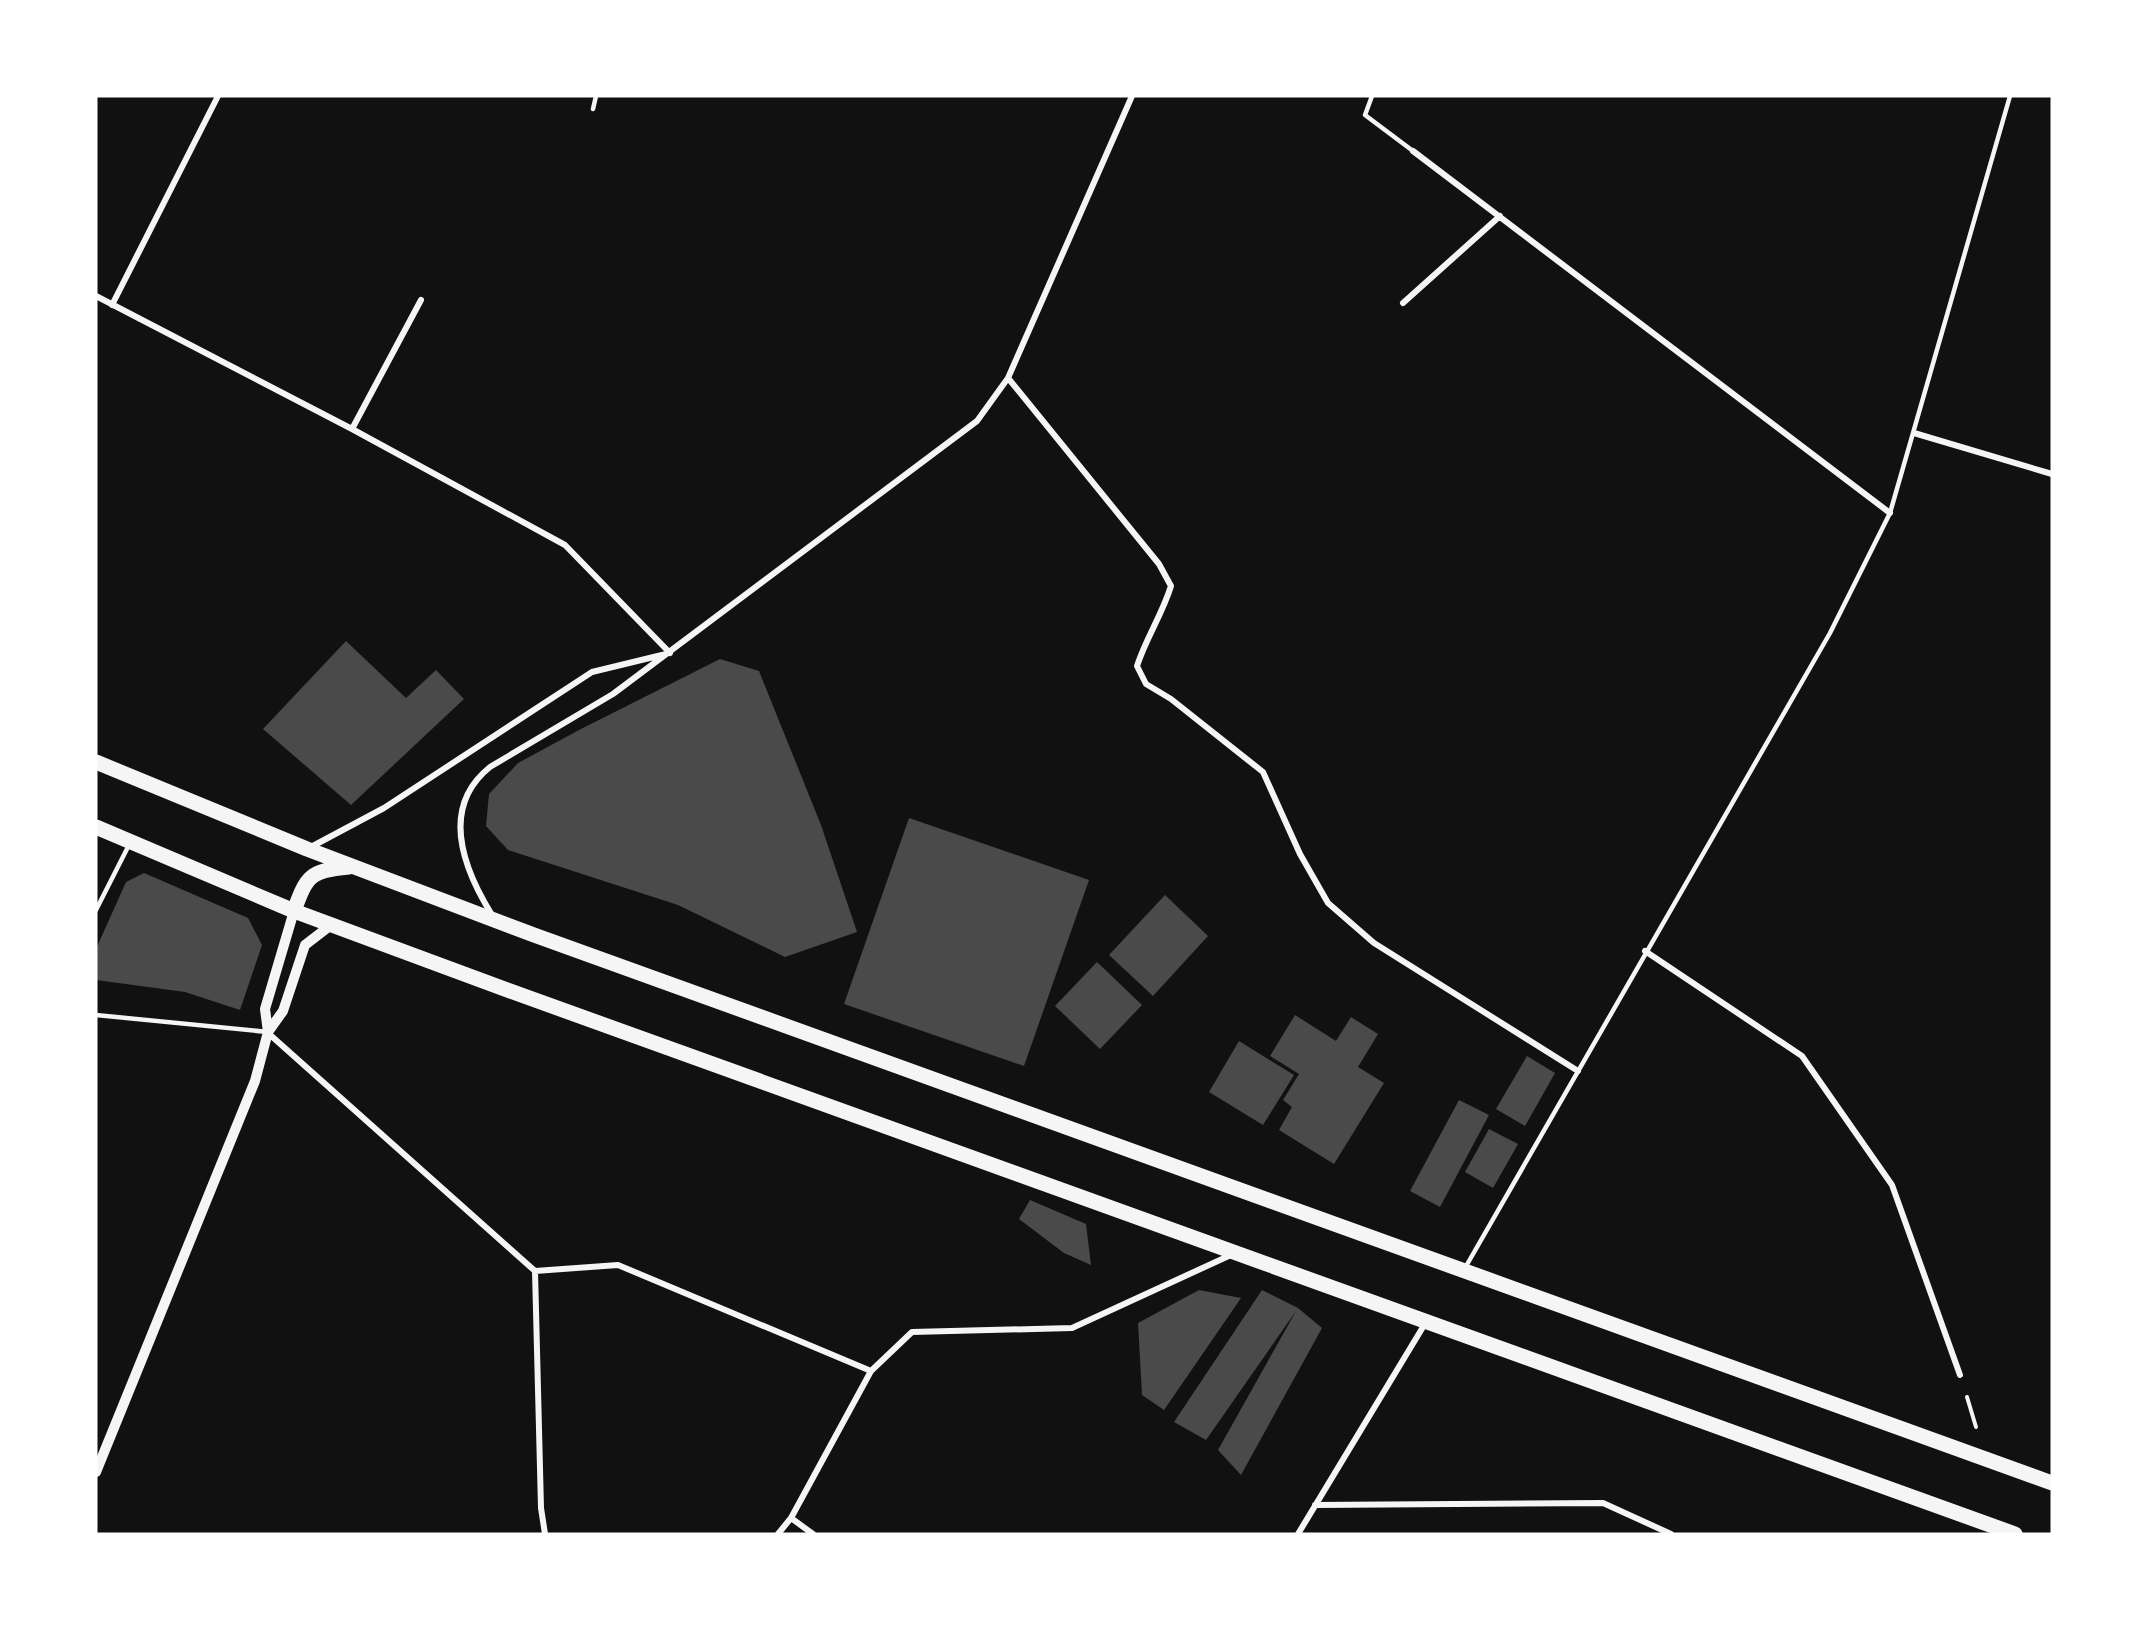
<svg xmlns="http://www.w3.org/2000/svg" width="2148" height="1630" font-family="Ubuntu,sans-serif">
<rect width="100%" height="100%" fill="#111"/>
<!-- building -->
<path fill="#4a4a4a" d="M346 641 406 698 436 670 464 699 351 805 263 729Z
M720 659 759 671 821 825 857 932 785 957 678 905 508 850 486 826 489 794 518 763 579 730Z
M909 818 1089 880 1024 1066 844 1004Z
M144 873 248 918 262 945 240 1010 185 992 96 980V949L126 882Z
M1165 895 1208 936 1153 996 1109 955Z
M1097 962 1142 1005 1100 1049 1055 1006Z
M1295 1015 1336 1041 1351 1017 1378 1034 1358 1067 1384 1083 1334 1164 1279 1130 1292 1107 1283 1100 1299 1074 1270 1056Z
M1239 1041 1294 1075 1263 1125 1209 1092Z
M1527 1056 1555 1073 1525 1126 1496 1109Z
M1459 1100 1489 1115 1440 1207 1410 1191Z
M1489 1129 1518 1144 1493 1188 1465 1172Z
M1030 1200 1086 1224 1091 1265 1064 1253 1019 1219Z
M1199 1290 1241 1298 1164 1410 1142 1395 1138 1323Z
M1262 1290 1298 1308 1322 1328 1241 1475 1218 1450 1296 1311 1206 1440 1174 1422Z"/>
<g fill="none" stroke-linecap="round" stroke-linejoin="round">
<!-- path -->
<path stroke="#f5f5f5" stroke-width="4" d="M1967 1397 1976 1427"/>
<!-- service -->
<path stroke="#f5f5f5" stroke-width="4.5" d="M1372 96 1365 115 1413 151
M593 109 596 96
M96 910 130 843
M96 1015 268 1032
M1465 1268 1830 633 1890 513 2010 96"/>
<!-- minor -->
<path stroke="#f5f5f5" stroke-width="6" d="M1413 151 1890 513
M96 296 352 429 565 545 670 653
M1403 303 1500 216
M112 305 218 96
M1008 378 1159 564 1171 586C1162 615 1146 638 1137 666L1146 684 1171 699 1263 772 1300 854 1328 903 1374 943 1578 1071
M352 429 421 300
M1914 433 2052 474
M309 848 384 808 592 672 666 654
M492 915C464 870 439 808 490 767L613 694 977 421 1008 378 1132 96
M1645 951 1802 1056 1892 1185 1960 1375
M268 1033 535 1271 618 1265 871 1371 912 1332 1072 1328 1233 1254
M535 1271 541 1508 545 1534
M1315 1505 1603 1503 1671 1534
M791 1518 813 1534
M778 1534 791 1518 871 1371
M1298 1534 1426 1322"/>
<!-- tertiary -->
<path stroke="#f5f5f5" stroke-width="10" d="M268 1032 283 1011 305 945 331 925
M96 1472 255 1081 268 1032 265 1009 294 911"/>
<!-- primary -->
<path stroke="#f5f5f5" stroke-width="15" d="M96 762 307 849 534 935 2052 1483
M96 827 294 911 513 992 2015 1534
M294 911C307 875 310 871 349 867"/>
</g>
<!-- border -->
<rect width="2148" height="1630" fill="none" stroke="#ffffff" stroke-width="195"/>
</svg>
